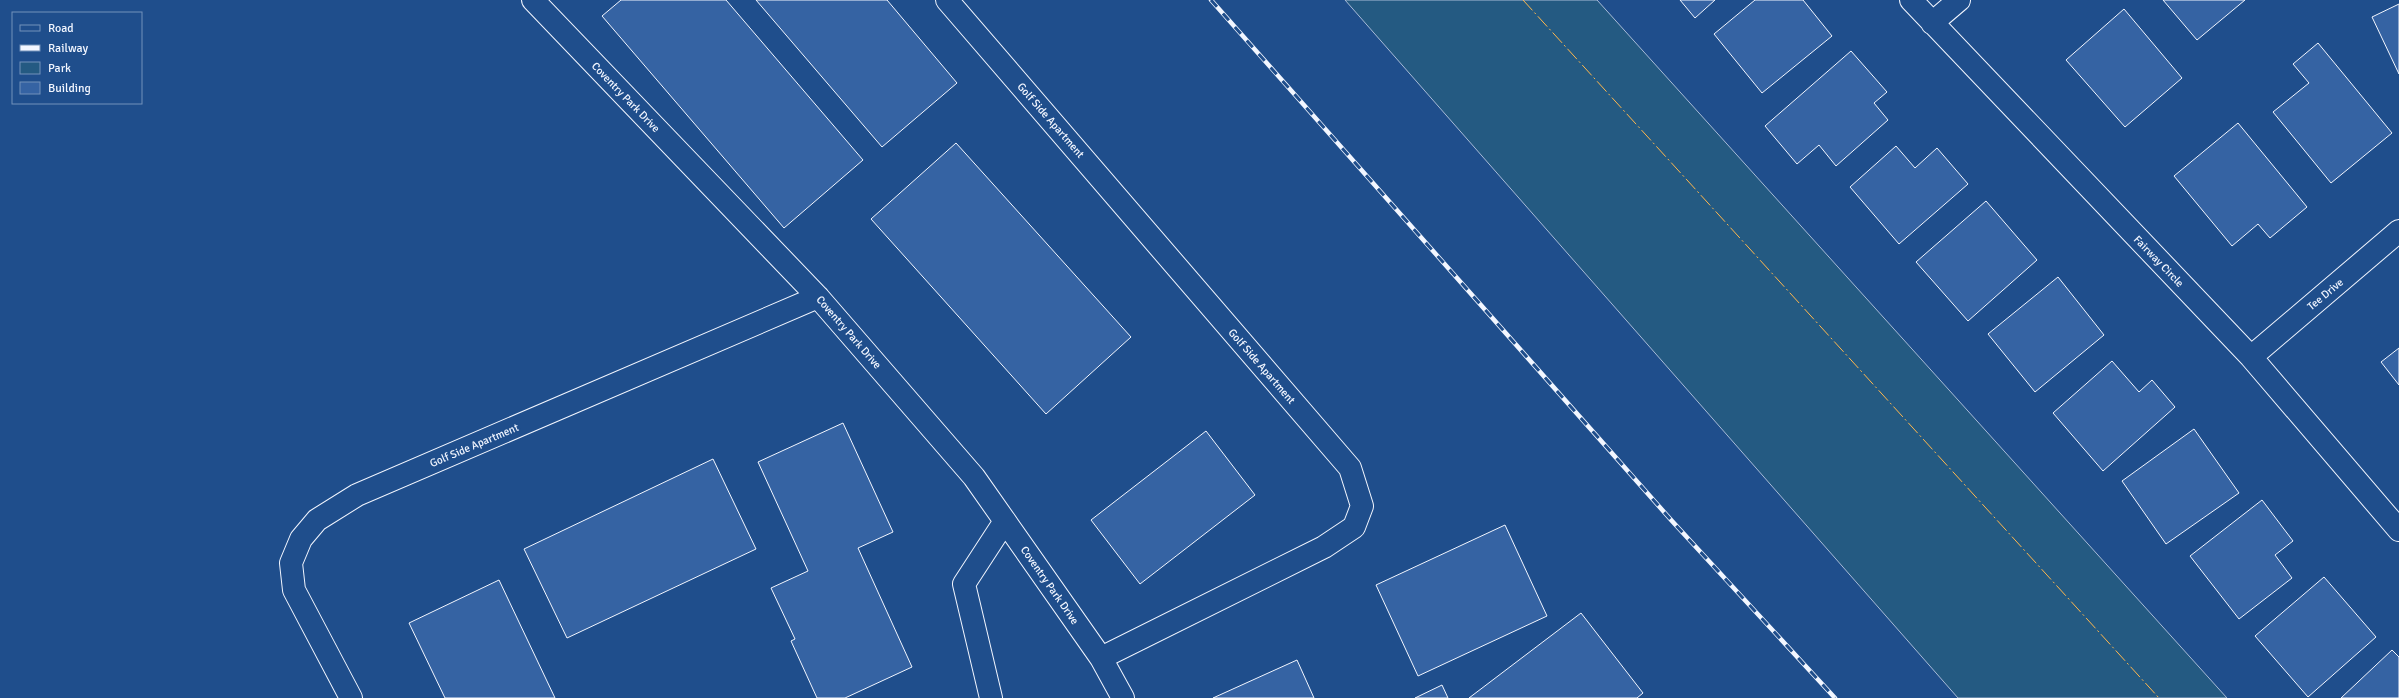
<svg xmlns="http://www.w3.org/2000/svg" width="2399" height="698" font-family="Signika,sans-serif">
<rect width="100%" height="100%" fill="#1f4e8c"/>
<!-- green -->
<path fill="#245a82" stroke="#a8bbd7" d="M1345 0H1597L2227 698H1958Z"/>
<!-- building -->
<path fill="#3563a3" stroke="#f2f6ff" d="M621 0H726L863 160 784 228 602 16Z
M756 0H887L957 83 882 147Z
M1680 0H1715L1695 18Z
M1755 0H1803L1832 36 1762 93 1714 34Z
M2163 0H2245L2197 40Z
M2399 4V74L2372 17Z
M2124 9 2182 78 2125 127 2066 60Z
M2318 43 2392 133 2331 183 2273 112 2309 83 2293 64Z
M1851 51 1887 92 1874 103 1888 120 1836 166 1819 145 1797 164 1765 126Z
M2238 123 2307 207 2270 238 2258 224 2232 246 2174 176Z
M956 143 1131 337 1046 414 871 219Z
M1896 146 1915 168 1937 148 1968 184 1899 244 1850 187Z
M1986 201 2037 260 1968 321 1916 262Z
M2058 277 2104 335 2035 392 1988 334Z
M2399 348V385L2381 362Z
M2112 361 2139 392 2152 380 2175 407 2103 471 2053 413Z
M843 423 893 532 858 548 912 667 845 698H817L791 641 795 639 771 588 808 571 758 462Z
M2194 429 2239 493 2166 544 2122 481Z
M1206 431 1255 495 1140 584 1091 520Z
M713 459 756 549 567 638 524 549Z
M2262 500 2293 541 2275 555 2292 578 2239 619 2190 556Z
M1505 525 1547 616 1418 676 1376 585Z
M2324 577 2376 637 2308 697 2255 636Z
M499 580 555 698H445L409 623Z
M1581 613 1643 693 1637 698H1469Z
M2392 650 2399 657V698H2341Z
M1297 660 1314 698H1213Z
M1442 685 1448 698H1415Z"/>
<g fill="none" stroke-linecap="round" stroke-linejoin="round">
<defs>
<path id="minor" d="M533 0 818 297 974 477 1101 658 1123 698
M947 0 1350 468 1362 506 1354 527 1324 547 1101 658
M1911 0 2251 357 2399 530
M1932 23 1959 0
M2251 357 2399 231
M351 698 294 590 291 563 301 539 317 520 357 495 818 297
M991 698 964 584 1005 521"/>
</defs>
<!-- minor casing -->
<use href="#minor" stroke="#f2f6ff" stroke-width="24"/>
<!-- minor -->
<use href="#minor" stroke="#1f4e8c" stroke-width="22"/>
<defs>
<path id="rail" d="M1211 0 1672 521 1835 698"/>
</defs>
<!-- rail casing -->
<use href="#rail" stroke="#f2f6ff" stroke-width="4.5"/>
<!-- rail -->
<use href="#rail" stroke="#1f4e8c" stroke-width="3" stroke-dasharray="9" stroke-linecap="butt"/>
<!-- power -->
<path stroke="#ffb74d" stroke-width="1" stroke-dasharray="14 3 2 3" stroke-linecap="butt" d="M1523 0 2159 698"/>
</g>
<g text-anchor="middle" stroke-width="3" stroke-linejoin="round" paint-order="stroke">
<!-- street labels -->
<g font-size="11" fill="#f2f6ff" stroke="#1f4e8c">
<text transform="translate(626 97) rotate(46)" y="4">Coventry Park Drive</text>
<text transform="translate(1051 120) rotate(49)" y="4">Golf Side Apartment</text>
<text transform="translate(2159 261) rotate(46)" y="4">Fairway Circle</text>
<text transform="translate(2325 294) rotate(-40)" y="4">Tee Drive</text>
<text transform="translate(849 332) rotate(49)" y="4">Coventry Park Drive</text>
<text transform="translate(1262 366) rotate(49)" y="4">Golf Side Apartment</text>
<text transform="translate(474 445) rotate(-23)" y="4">Golf Side Apartment</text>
<text transform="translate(1050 585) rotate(55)" y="4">Coventry Park Drive</text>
</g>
</g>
<!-- legend -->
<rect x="12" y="12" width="130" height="92" fill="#1f4e8c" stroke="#7391ba"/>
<rect x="20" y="25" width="20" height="6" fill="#1f4e8c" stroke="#7391ba"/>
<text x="48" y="32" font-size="12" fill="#f2f6ff">Road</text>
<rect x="20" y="45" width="20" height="6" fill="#f2f6ff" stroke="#7391ba"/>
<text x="48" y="52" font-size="12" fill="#f2f6ff">Railway</text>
<rect x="20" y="62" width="20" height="12" fill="#245a82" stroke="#7391ba"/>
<text x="48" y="72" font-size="12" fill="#f2f6ff">Park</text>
<rect x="20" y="82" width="20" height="12" fill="#3563a3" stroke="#7391ba"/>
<text x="48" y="92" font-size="12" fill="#f2f6ff">Building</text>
</svg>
